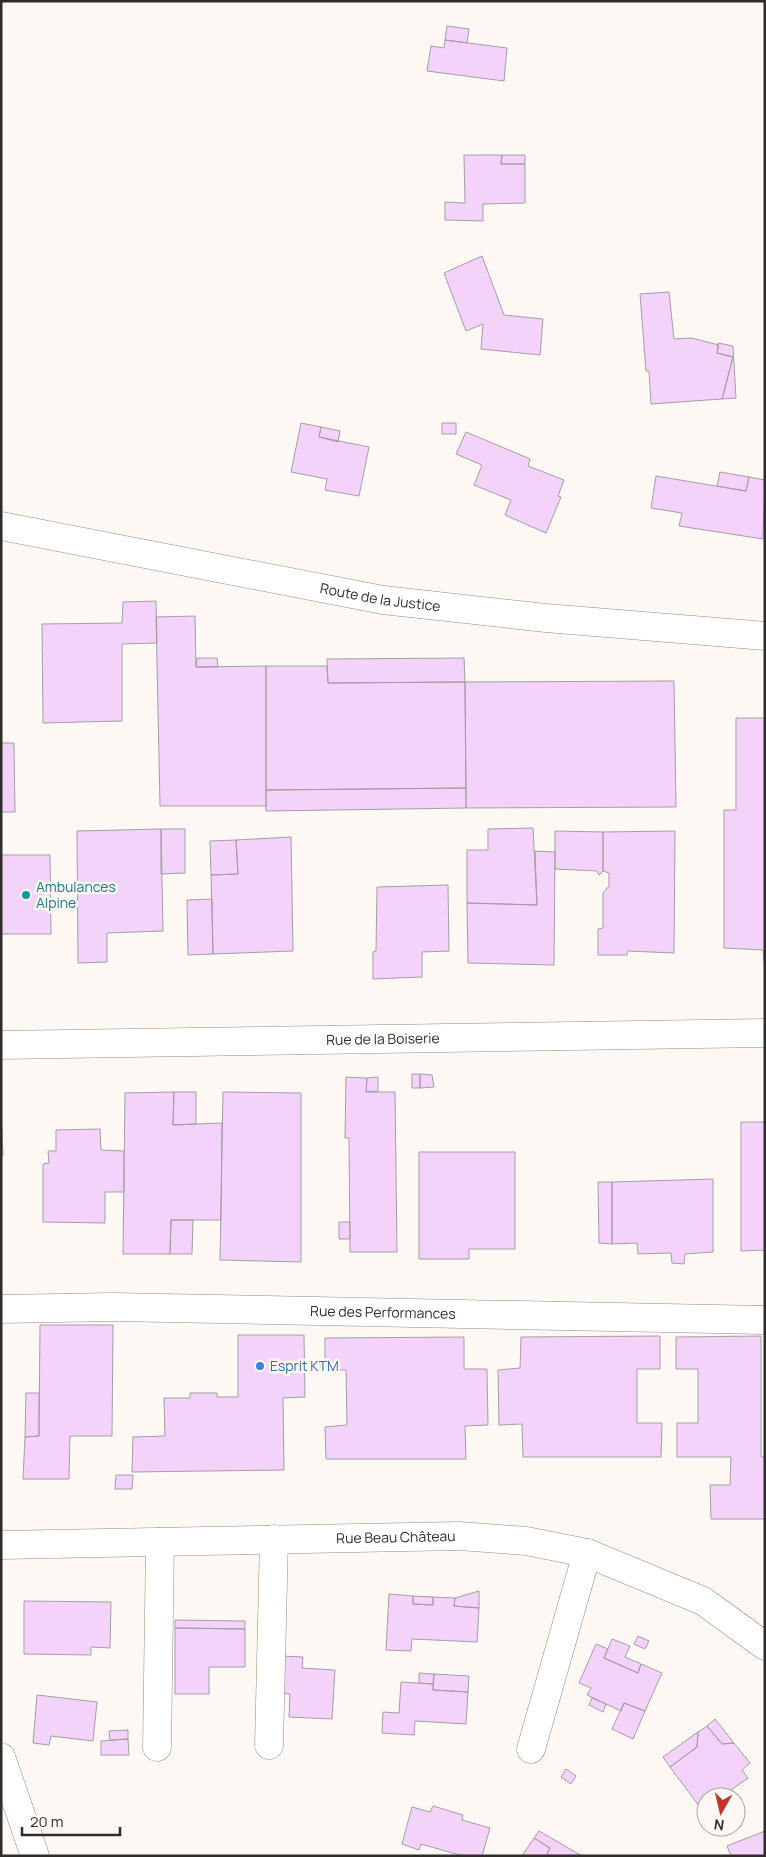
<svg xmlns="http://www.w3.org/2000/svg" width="766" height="1857" font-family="Manrope,sans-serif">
<rect width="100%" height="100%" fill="#fef8f4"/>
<!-- building -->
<path fill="#f3d3f9" stroke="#a59ea6" d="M447 26 469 29 467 43 445 40Z
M445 40 507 48 504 81 427 71 431 46 444 48Z
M464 155H502L501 164H525V203L483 204V221L445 220V202L465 203Z
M502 155H525V164H501Z
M482 256 504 315 543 319 540 355 481 349 483 324 466 331 444 273Z
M669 292 674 339 691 338 719 345 717 353 733 357 722 399 651 404 649 371H646L640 294Z
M718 343 733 346 736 398 722 399 733 357 717 353Z
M301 423 321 427 319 437 369 447 359 496 325 490 327 479 291 472Z
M442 423H456V434H442Z
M321 427 340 431 338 442 319 437Z
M466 432 530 459 528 466 564 480 558 496 561 497 546 533 505 515 511 500 474 485 482 465 456 454Z
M720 472 749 477 746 491 717 486Z
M656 476 746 491 749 477 765 480 763 539 679 526 682 513 651 508Z
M156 601 157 643 122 644V721L43 723 42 624 122 623 123 602Z
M195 616 196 667 266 666V806H160L156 617Z
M197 658H217L218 667H196Z
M464 658 465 682 328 683 327 659Z
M266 666H327L328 683 465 682 466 788 266 790Z
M674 681 676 807 466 808 465 682Z
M736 718H765V973L763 950 724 948V810H736Z
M1 743H14L15 812H1Z
M466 788V808L266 811V790Z
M533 828 537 905 467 903V850H488V829Z
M161 829 163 931 107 933V962L78 963 77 831Z
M161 829H185V873L161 874Z
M555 831 603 832V871L599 875 597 871 555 869Z
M675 831 674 953 628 951 627 955H598V929L603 928V893L609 886V873L603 871V832Z
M291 837 293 951 213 954 211 875 238 874 236 840Z
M236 840 238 874 211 875 210 841Z
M535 851 555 852 554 965 468 963 467 903 537 905Z
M1 855H50L51 934H1Z
M448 885 449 951 422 952V977L373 979V952L376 951 377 887Z
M212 899 213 954 188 955 187 900Z
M412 1074H420V1088H412Z
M420 1074 432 1075 434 1087 420 1088Z
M346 1077 367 1078 366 1092H395L397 1252H350L349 1138H345Z
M378 1077V1091L366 1092 367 1078Z
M174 1092H196V1124L173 1125Z
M174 1092 173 1125 222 1123 221 1220H171L170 1254H123L125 1093Z
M223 1092 301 1093V1262L220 1260Z
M1 1109 3 1156H1Z
M741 1122H765V1250L741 1251Z
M100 1129 101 1150 124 1151V1192H105V1223L43 1222V1164L49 1163 48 1151H56V1130Z
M419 1152H515V1249H469V1259H419Z
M713 1179V1252L685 1254 684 1264 672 1263 671 1253 638 1254 637 1243 612 1244V1182Z
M598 1182H612V1244L599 1243Z
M171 1220H193L192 1254H170Z
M339 1222H350V1239H339Z
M40 1325H113L112 1436H70L69 1479H23L25 1437 39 1436Z
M238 1335H304L305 1397 283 1398 284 1470 132 1472 133 1437 165 1436 164 1398H190V1393H217V1397H238Z
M660 1336V1369H637V1423H662L661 1457H523L522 1424 499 1425 498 1370 520 1368 521 1337Z
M761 1336V1457H765V1519H711L710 1485H730L731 1457H677V1423H698V1369H676V1337Z
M464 1337V1369H487L488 1425 465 1426 466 1459H326L325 1427 347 1425 346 1370H325V1338Z
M26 1393H39V1436L25 1437Z
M116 1475H133L132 1489H115Z
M479 1591V1608L454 1606 455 1598Z
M389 1594 413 1596V1604L433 1605V1597L455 1598 454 1606 479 1608 477 1642 412 1639 411 1651 386 1650Z
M413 1596 433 1597V1605L413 1604Z
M24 1601 111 1602 110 1648 91 1647V1655L24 1654Z
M175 1620 245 1621V1629L175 1628Z
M175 1628 245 1629V1667H209V1694H175Z
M638 1636 649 1641 645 1649 634 1644Z
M612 1639 630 1646 625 1657 641 1664 638 1673 604 1658Z
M596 1644 608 1649 604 1658 638 1673 641 1664 662 1673 645 1711 624 1703 621 1711 587 1695 591 1688 579 1683Z
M282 1656 303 1657 302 1668 335 1670 332 1719 289 1717 290 1694 280 1693Z
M419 1673 434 1674 433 1684 419 1683Z
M434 1674 469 1676 468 1692 433 1690Z
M401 1682 433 1684V1690L468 1692 466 1724 415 1721 414 1735 382 1733 383 1712 399 1713Z
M37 1695 97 1702 93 1741 51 1736 49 1745 33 1743Z
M592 1698 606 1704 603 1712 589 1705Z
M624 1703 645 1711 633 1739 612 1729Z
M715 1719 734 1743 722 1744 707 1726Z
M707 1726 722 1744 734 1743 750 1763 742 1770 748 1778 721 1797H706V1807L702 1810 670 1767 697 1747 698 1732Z
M128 1730V1739L110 1740 109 1731Z
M698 1732 697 1747 670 1767 663 1757Z
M128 1739 129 1755H101V1741Z
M566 1769 576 1776 571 1784 561 1777Z
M433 1806 463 1815 462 1820 490 1828 482 1856H463L421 1844 419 1850 402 1844 412 1807 430 1812Z
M539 1831 582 1856H550L547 1854 550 1848 534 1838Z
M765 1831V1856H731L727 1846Z
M534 1838 550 1848 547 1854 550 1856H522Z"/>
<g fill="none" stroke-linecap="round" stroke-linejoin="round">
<defs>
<g id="minor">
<path id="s1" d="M1 526 383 600 546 618 765 636"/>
<path id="s2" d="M1 1045 765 1033"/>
<path id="s3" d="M1 1309 113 1307 765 1320"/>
<path id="s4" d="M1 1545 459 1536 526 1541 587 1553 703 1601 765 1646"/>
<path d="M269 1745 274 1539"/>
<path d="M157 1747 160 1542"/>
<path d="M531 1749 587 1553"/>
<path d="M1 1757 35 1856"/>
</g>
</defs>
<!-- minor casing -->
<use href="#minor" stroke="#948b85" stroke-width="29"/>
<!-- minor -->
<use href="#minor" stroke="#fff" stroke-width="28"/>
</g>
<!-- markers -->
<circle fill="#0f9aa8" stroke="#fef8f4" stroke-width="2" cx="26" cy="895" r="5"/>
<circle fill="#3f7fe0" stroke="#fef8f4" stroke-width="2" cx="260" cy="1366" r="5"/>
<g text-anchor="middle" stroke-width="5" stroke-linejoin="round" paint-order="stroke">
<!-- street labels -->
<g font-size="14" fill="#302c2a" stroke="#fef8f4">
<text dy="5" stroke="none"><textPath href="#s1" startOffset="386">Route de la Justice</textPath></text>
<text dy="5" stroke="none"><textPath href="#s2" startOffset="382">Rue de la Boiserie</textPath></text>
<text dy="5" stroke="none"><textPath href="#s3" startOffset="382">Rue des Performances</textPath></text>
<text dy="5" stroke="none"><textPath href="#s4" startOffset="395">Rue Beau Château</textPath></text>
</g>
<!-- culture labels -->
<g font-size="14" fill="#0d838f" stroke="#fef8f4" text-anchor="start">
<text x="36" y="892">Ambulances<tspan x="36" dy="16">Alpine</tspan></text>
</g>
<!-- shop labels -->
<g font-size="14" fill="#366cbe" stroke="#fef8f4" text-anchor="start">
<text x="270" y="1371">Esprit KTM</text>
</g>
</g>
<!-- border -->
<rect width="766" height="1857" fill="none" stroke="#302c2a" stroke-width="5"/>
<!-- north arrow -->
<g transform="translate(721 1812) rotate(188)"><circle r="24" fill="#fef8f4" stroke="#aca6a3"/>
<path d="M0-4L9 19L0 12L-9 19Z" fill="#c2342c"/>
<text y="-8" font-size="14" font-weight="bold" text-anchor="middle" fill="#302c2a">N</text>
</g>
<!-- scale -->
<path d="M22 1827v8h98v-8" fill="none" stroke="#302c2a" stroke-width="2.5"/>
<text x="30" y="1827" font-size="15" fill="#302c2a" stroke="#fef8f4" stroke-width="4" paint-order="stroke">20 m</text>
</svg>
